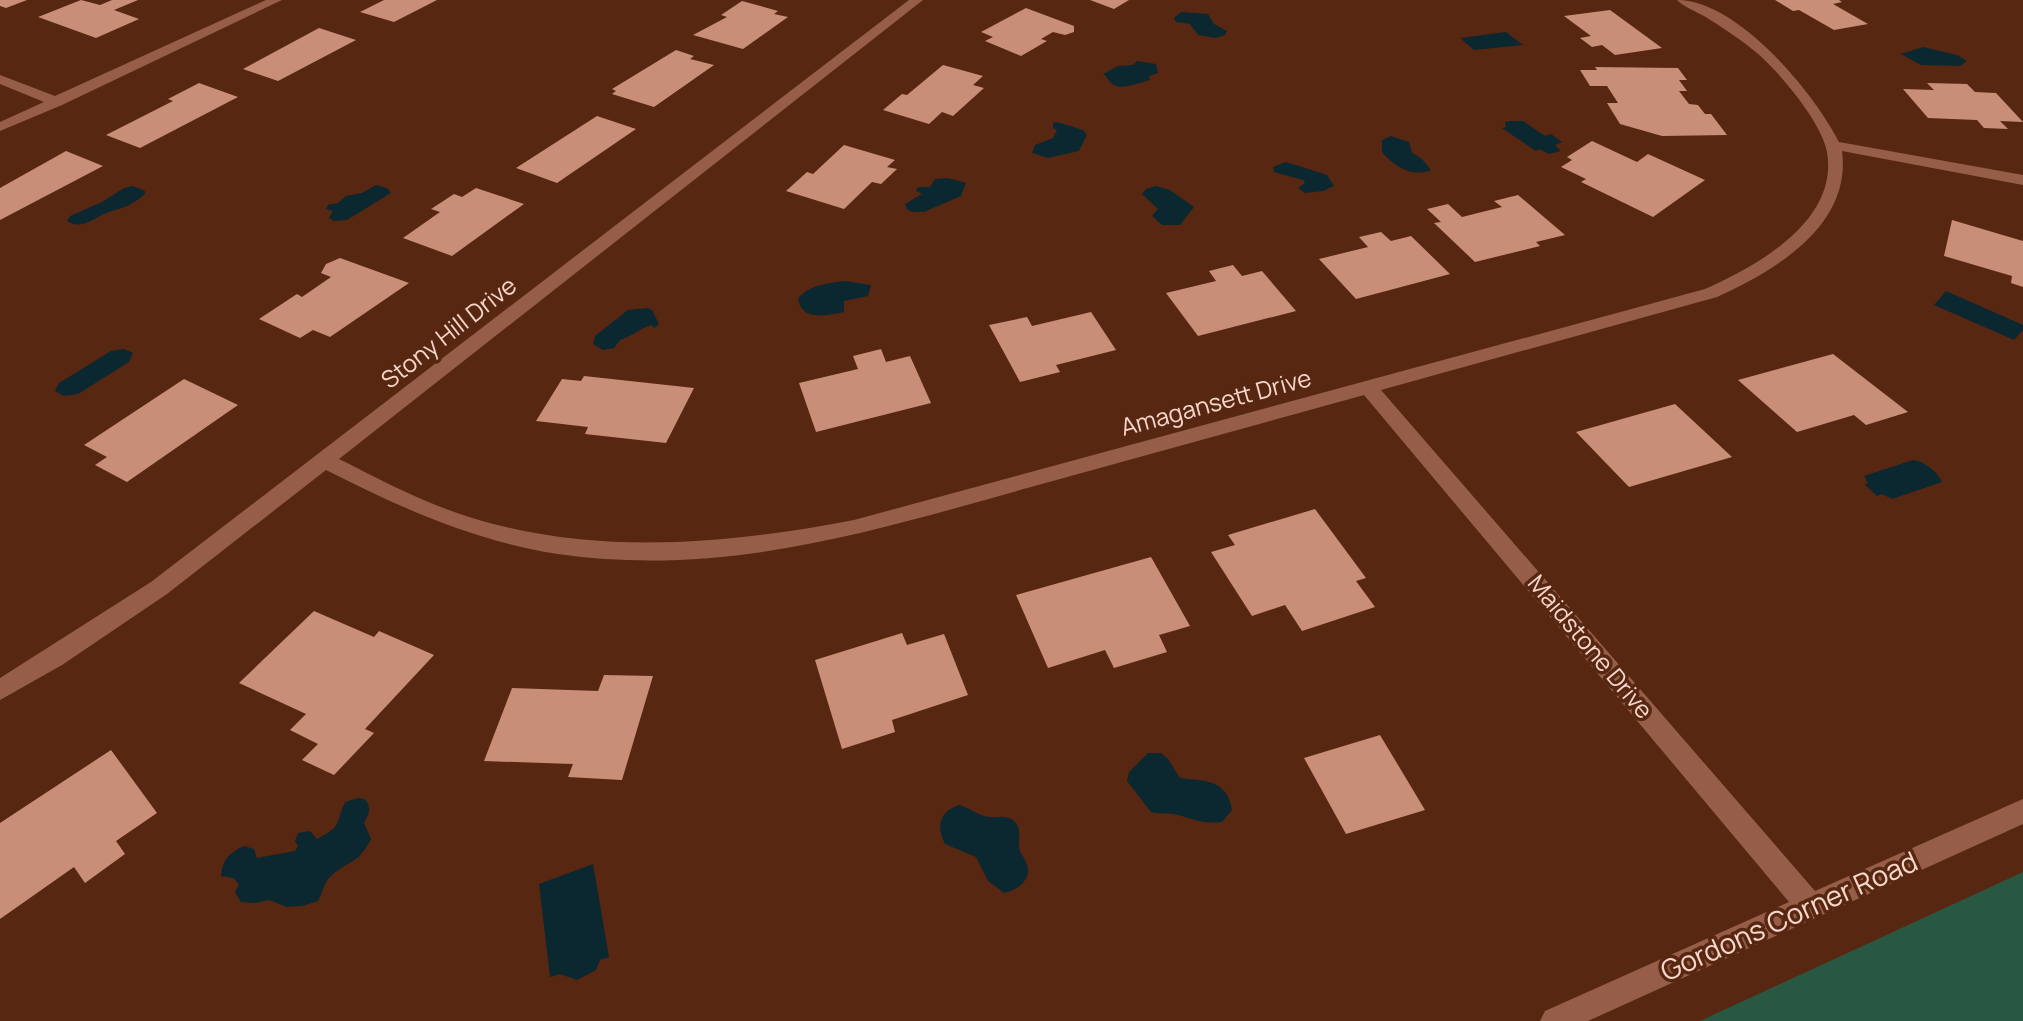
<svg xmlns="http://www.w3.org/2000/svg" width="2023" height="1021" font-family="Manrope,sans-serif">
<rect width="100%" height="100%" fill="#582712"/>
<!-- green -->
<path fill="#285842" d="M2023 872V1021H1700Z"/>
<!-- water -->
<path fill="#0b2730" d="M1181 12 1208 14 1214 24 1227 31 1225 35 1216 38 1198 35 1190 24 1176 22 1174 18Z
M1506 32 1523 45 1474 50 1460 38Z
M1923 47 1957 55 1967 61 1960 66 1921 65 1901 54Z
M1137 61 1156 64 1158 73 1149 76 1150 80C1140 82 1120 92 1111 83 1108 80 1107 76 1103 74L1118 66 1133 65Z
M1511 121H1523L1545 136 1551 134 1562 142 1555 145 1561 151 1549 154 1539 149 1536 151 1502 128 1506 127 1505 122Z
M1057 122 1083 130 1087 135 1079 151 1048 158 1032 153 1035 145 1053 138 1057 130 1053 128V123Z
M1391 136 1409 142 1412 153 1421 158 1431 170C1413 178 1393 166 1382 152V140Z
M1286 162 1327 175 1334 186 1323 191 1305 193 1298 188 1305 183 1303 180 1274 172 1273 167Z
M948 178 966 183 961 196 924 212H912L907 209 905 204 922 194 916 191 918 187H930L935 179Z
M376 185 387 188 391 193 347 220 334 221 329 218 333 211 326 209 328 205 338 203 346 196 362 193Z
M133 186 145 191V194C126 210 123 206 104 214 91 220 81 230 67 221L70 216 102 202 124 188Z
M1156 186 1170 190 1194 207 1180 225H1162L1152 216 1158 209 1142 194 1146 189Z
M845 281 871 285 868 296 844 301V312C828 315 802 322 798 299 808 285 828 283 845 281Z
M1946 291 2023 325V330L2014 340 1934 305Z
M647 308 652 310 659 324 654 328 652 325C639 328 632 337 620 340L614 348 603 350 593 344 595 336 628 310Z
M124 349 133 353 129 362 78 394 64 396 55 391 59 383 111 351Z
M1913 460C1924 461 1938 472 1942 482L1892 499 1882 494 1877 496 1865 485 1868 483 1864 476Z
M1148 753H1161L1168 759 1180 778C1205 781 1227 779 1232 810L1222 822C1202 824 1197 820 1178 815 1169 812 1160 815 1151 812L1127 781 1129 772Z
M358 798 365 799C372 808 369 814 364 823L371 839C358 865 350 859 331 876 324 882 323 892 318 901L302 906 287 907 269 900 255 903 241 902 235 892 239 884 233 878 221 876C223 859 229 853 244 846L254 849 257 858 295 851 298 846 295 841 298 833 310 831 317 839C342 826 335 825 345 802Z
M959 805C970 808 979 816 989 817 998 818 1007 814 1015 822 1022 829 1018 839 1019 848 1021 855 1027 861 1028 868 1029 883 1016 890 1004 893L988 881 976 857 945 844C936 826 939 812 959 805Z
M593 864 609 957 600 960 596 970 577 980 560 974 550 977 539 884Z"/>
<!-- building -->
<path fill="#c98e77" d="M0 0H27L6 8 0 6Z
M81 0 100 5 112 0H138L114 10 139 19 96 38 38 17Z
M384 0H437L394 22 360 12Z
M1090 0H1129L1114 9Z
M1775 0H1839L1842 2 1833 4 1868 24 1834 30 1799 10 1793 11Z
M742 1 778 11 774 14 788 17 743 49 693 35 727 17 721 15Z
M1026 8 1074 26V32L1065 35 1053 32 1041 39 1047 41 1021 56 985 41 993 37 981 32Z
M1610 10 1662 48 1615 55 1602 45 1592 47 1580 38 1591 36 1564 16Z
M319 28 356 40 278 81 243 69Z
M676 50 694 56 690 59 714 65 654 107 612 94 616 91 612 89Z
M943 65 983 76 973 85 984 88 953 116 942 112 929 124 883 110 902 94 907 95Z
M1595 67 1678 68 1687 80H1679L1687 91H1679L1689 104 1698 105 1705 114H1711L1727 135 1662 136 1620 124 1607 103H1618L1607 86H1590L1580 70H1597Z
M199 83 238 97 140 148 106 135 173 101 168 99Z
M1927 83 1967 84 1975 92 1996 93 2023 122 2000 121 2008 129 1984 128 1977 120 1928 118 1903 89 1934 90Z
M597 116 636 129 557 183 516 168Z
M1592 141 1637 162 1648 154 1705 180 1653 217 1581 182 1586 179 1561 167 1572 160 1567 157Z
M844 145 895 160 887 167 897 169 881 184 872 182 844 209 786 191 807 172 813 174Z
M66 151 103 166 0 220V188Z
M476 188 524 204 452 256 403 238 440 212 431 209 454 194 462 197Z
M1518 195 1565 235 1536 242 1540 246 1475 262 1434 223 1441 222 1427 209 1448 204 1462 217 1502 207 1494 201Z
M1952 220 2023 241V287L2011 283 2012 276 1944 256Z
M1381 232 1391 241 1411 236 1450 274 1356 299 1319 259 1368 247 1359 237Z
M340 258 409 283 330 337 313 330 300 338 259 319 297 294 302 297 331 277 321 273 326 264Z
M1233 265 1242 276 1262 271 1296 311 1198 336 1166 293 1216 281 1209 271Z
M1091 312 1116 350 1056 365 1060 372 1020 382 989 325 1027 317 1032 326Z
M881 349 886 362 910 356 931 403 816 432 799 383 858 369 853 356Z
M1833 354 1908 412 1866 425 1854 415 1797 432 1738 380Z
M584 376 694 388 666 443 585 434 588 427 536 421 562 379 581 381Z
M184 379 238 405 127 482 95 465 107 457 84 445Z
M1675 404 1732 457 1629 487 1576 432Z
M1315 509 1366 578 1356 581 1375 607 1302 631 1285 605 1252 616 1211 552 1235 545 1228 535Z
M1151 557 1190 626 1159 635 1167 652 1114 668 1105 650 1048 668 1016 595Z
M314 611 374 637 379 631 434 655 365 729 374 733 334 775 302 760 318 744 290 730 306 714 239 683Z
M902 633 907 645 944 634 968 695 892 720 895 732 842 749 815 660Z
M604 675 653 676 622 780 568 777 573 764 484 761 512 688 598 691Z
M1380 735 1425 810 1346 834 1304 758Z
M111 750 157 813 116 841 125 854 85 883 74 867 0 919V823Z"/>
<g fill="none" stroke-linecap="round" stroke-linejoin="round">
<!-- minor -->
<path fill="#965e49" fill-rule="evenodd" d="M266 0H282L62 105 0 131V122L44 102 0 84V75L55 96Z
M909 0H923L339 459C379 479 418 500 460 514 588 557 724 545 854 520L1705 289C1757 266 1839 221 1827 152 1822 122 1779 72 1757 53 1740 39 1722 27 1704 16 1695 11 1684 7 1677 0 1737 0 1813 91 1839 142L2023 175V185L1842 151C1852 226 1774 271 1717 297L1381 390 1815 891 2023 799V824L1588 1021H1540L1545 1011 1789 902 1364 395C1253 426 1142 456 1031 487 873 531 725 578 558 554 474 541 401 508 326 470L167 594 62 665 0 700V678L151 582Z"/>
</g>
<g text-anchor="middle" stroke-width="7" stroke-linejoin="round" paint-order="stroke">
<!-- street labels -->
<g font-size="24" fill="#f7d7ca" stroke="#582712">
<text transform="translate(449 333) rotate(-38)" y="8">Stony Hill Drive</text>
<text transform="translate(1216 403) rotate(-15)" y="8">Amagansett Drive</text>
<text transform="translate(1590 647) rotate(50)" y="8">Maidstone Drive</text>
</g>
<!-- near-street labels -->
<g font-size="28" fill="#f7d7ca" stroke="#582712">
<text transform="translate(1789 916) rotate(-24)" y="10">Gordons Corner Road</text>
</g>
</g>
</svg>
